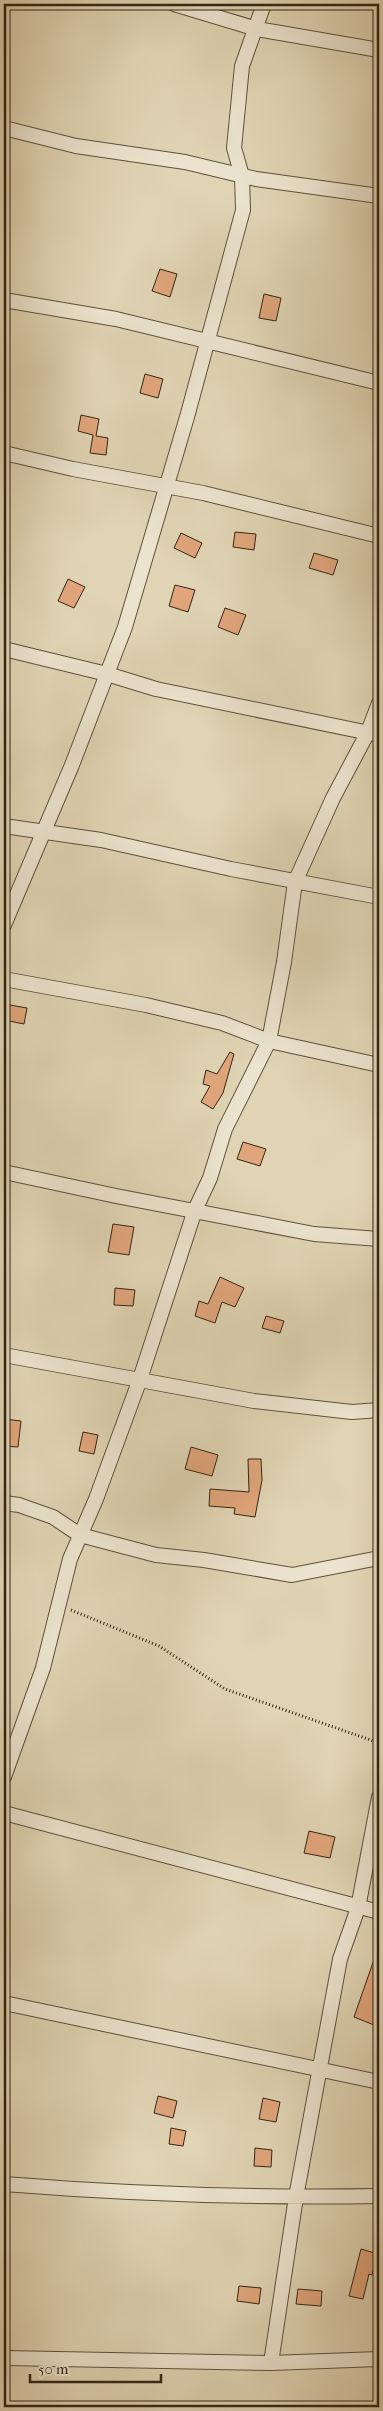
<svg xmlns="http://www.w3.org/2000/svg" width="383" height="2411" font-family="'IM FELL French Canon',serif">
<rect width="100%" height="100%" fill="#e0d4b4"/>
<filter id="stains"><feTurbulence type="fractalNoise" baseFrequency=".004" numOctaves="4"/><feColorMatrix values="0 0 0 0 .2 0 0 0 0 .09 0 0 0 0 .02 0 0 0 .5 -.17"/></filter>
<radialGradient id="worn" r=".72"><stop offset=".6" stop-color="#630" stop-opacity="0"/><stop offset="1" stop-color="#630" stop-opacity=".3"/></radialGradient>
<!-- building -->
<path fill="#e0a57b" stroke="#332513" d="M160 269 177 274 170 297 152 291Z
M264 294 281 298 276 321 259 318Z
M145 374 163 379 158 398 140 393Z
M81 415 99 419 96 436 108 438 106 455 90 453 93 435 78 431Z
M235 532 256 534 254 550 233 547Z
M181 533 202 543 195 558 174 548Z
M314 553 338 560 333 575 309 568Z
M68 579 85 587 74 608 58 601Z
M175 585 195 590 188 612 169 606Z
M225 608 246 615 238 635 218 627Z
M4 1004 27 1008 24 1024 4 1020Z
M230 1052 234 1054 223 1093 213 1109 201 1102 210 1086 203 1084 206 1070 217 1074Z
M243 1142 266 1149 260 1166 237 1159Z
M113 1224 134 1227 129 1255 108 1252Z
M220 1277 244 1288 235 1307 222 1302 215 1323 195 1316 199 1301 208 1304Z
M115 1288 135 1290 133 1306 114 1305Z
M266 1316 284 1321 280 1333 262 1328Z
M4 1419 21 1421 18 1447 4 1446Z
M83 1432 98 1435 94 1454 79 1451Z
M191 1447 218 1455 212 1476 185 1469Z
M248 1459H261L262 1480 255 1517 234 1514 235 1508 209 1506 210 1489 249 1492Z
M309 1831 335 1837 330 1858 304 1853Z
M377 1951 379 1952V2027L354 2017Z
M158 2096 177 2101 173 2118 154 2113Z
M263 2098 280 2102 276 2122 259 2119Z
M171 2128 186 2131 183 2146 169 2144Z
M255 2148 272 2150 271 2167 254 2166Z
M361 2249 378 2254 372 2275 369 2274 363 2299 349 2296Z
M239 2286 261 2288 259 2304 237 2301Z
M298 2289 322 2291 321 2306 296 2304Z"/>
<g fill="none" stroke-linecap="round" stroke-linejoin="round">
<defs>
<path id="minor" d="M174 4 257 29 379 50
M4 128 76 146 185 162 256 179 379 196
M4 300 116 319 379 383
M4 453 73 469 203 493 379 536
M4 649 107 674 156 689 379 735
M4 826 101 840 231 869 379 897
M4 925 72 765 125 627 187 417 243 210 242 176 234 148 242 66 264 4
M4 979 146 1005 222 1023 269 1041 379 1065
M4 1172 116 1196 314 1234 379 1239
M4 1355 254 1401 352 1412 379 1410
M4 1503 19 1505 53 1517 80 1535 156 1555 204 1560 292 1575 379 1558
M4 1777 43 1668 70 1559 96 1499 140 1379 195 1210 210 1178 225 1129 269 1041 284 962 295 882 333 798 368 732 379 703
M4 1813 379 1912
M4 2003 379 2082
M4 2184C129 2194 254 2198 379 2196
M4 2358 271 2363 379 2359
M271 2363 296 2197 340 1959 358 1908 379 1797"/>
</defs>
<!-- minor casing -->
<use href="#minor" stroke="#5e513b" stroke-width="16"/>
<!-- path -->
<path stroke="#332513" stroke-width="3" stroke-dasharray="1 2.5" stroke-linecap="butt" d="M71 1610 159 1646 225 1689 379 1743"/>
<!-- minor -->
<use href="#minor" stroke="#ebe3ce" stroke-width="14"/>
</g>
<!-- margin -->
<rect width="383" height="2411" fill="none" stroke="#e0d4b4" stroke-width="20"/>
<rect x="5" y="5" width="373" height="2401" fill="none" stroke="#332513" stroke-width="2.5"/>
<rect x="10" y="10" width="363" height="2391" fill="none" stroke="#332513"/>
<!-- scale -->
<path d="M30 2374v8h131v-8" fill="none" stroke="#332513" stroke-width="2.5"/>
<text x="38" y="2374" font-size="15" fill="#332513" stroke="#ebe3ce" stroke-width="4" paint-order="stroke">50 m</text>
<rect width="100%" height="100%" filter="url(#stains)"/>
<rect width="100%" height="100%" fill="url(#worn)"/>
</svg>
